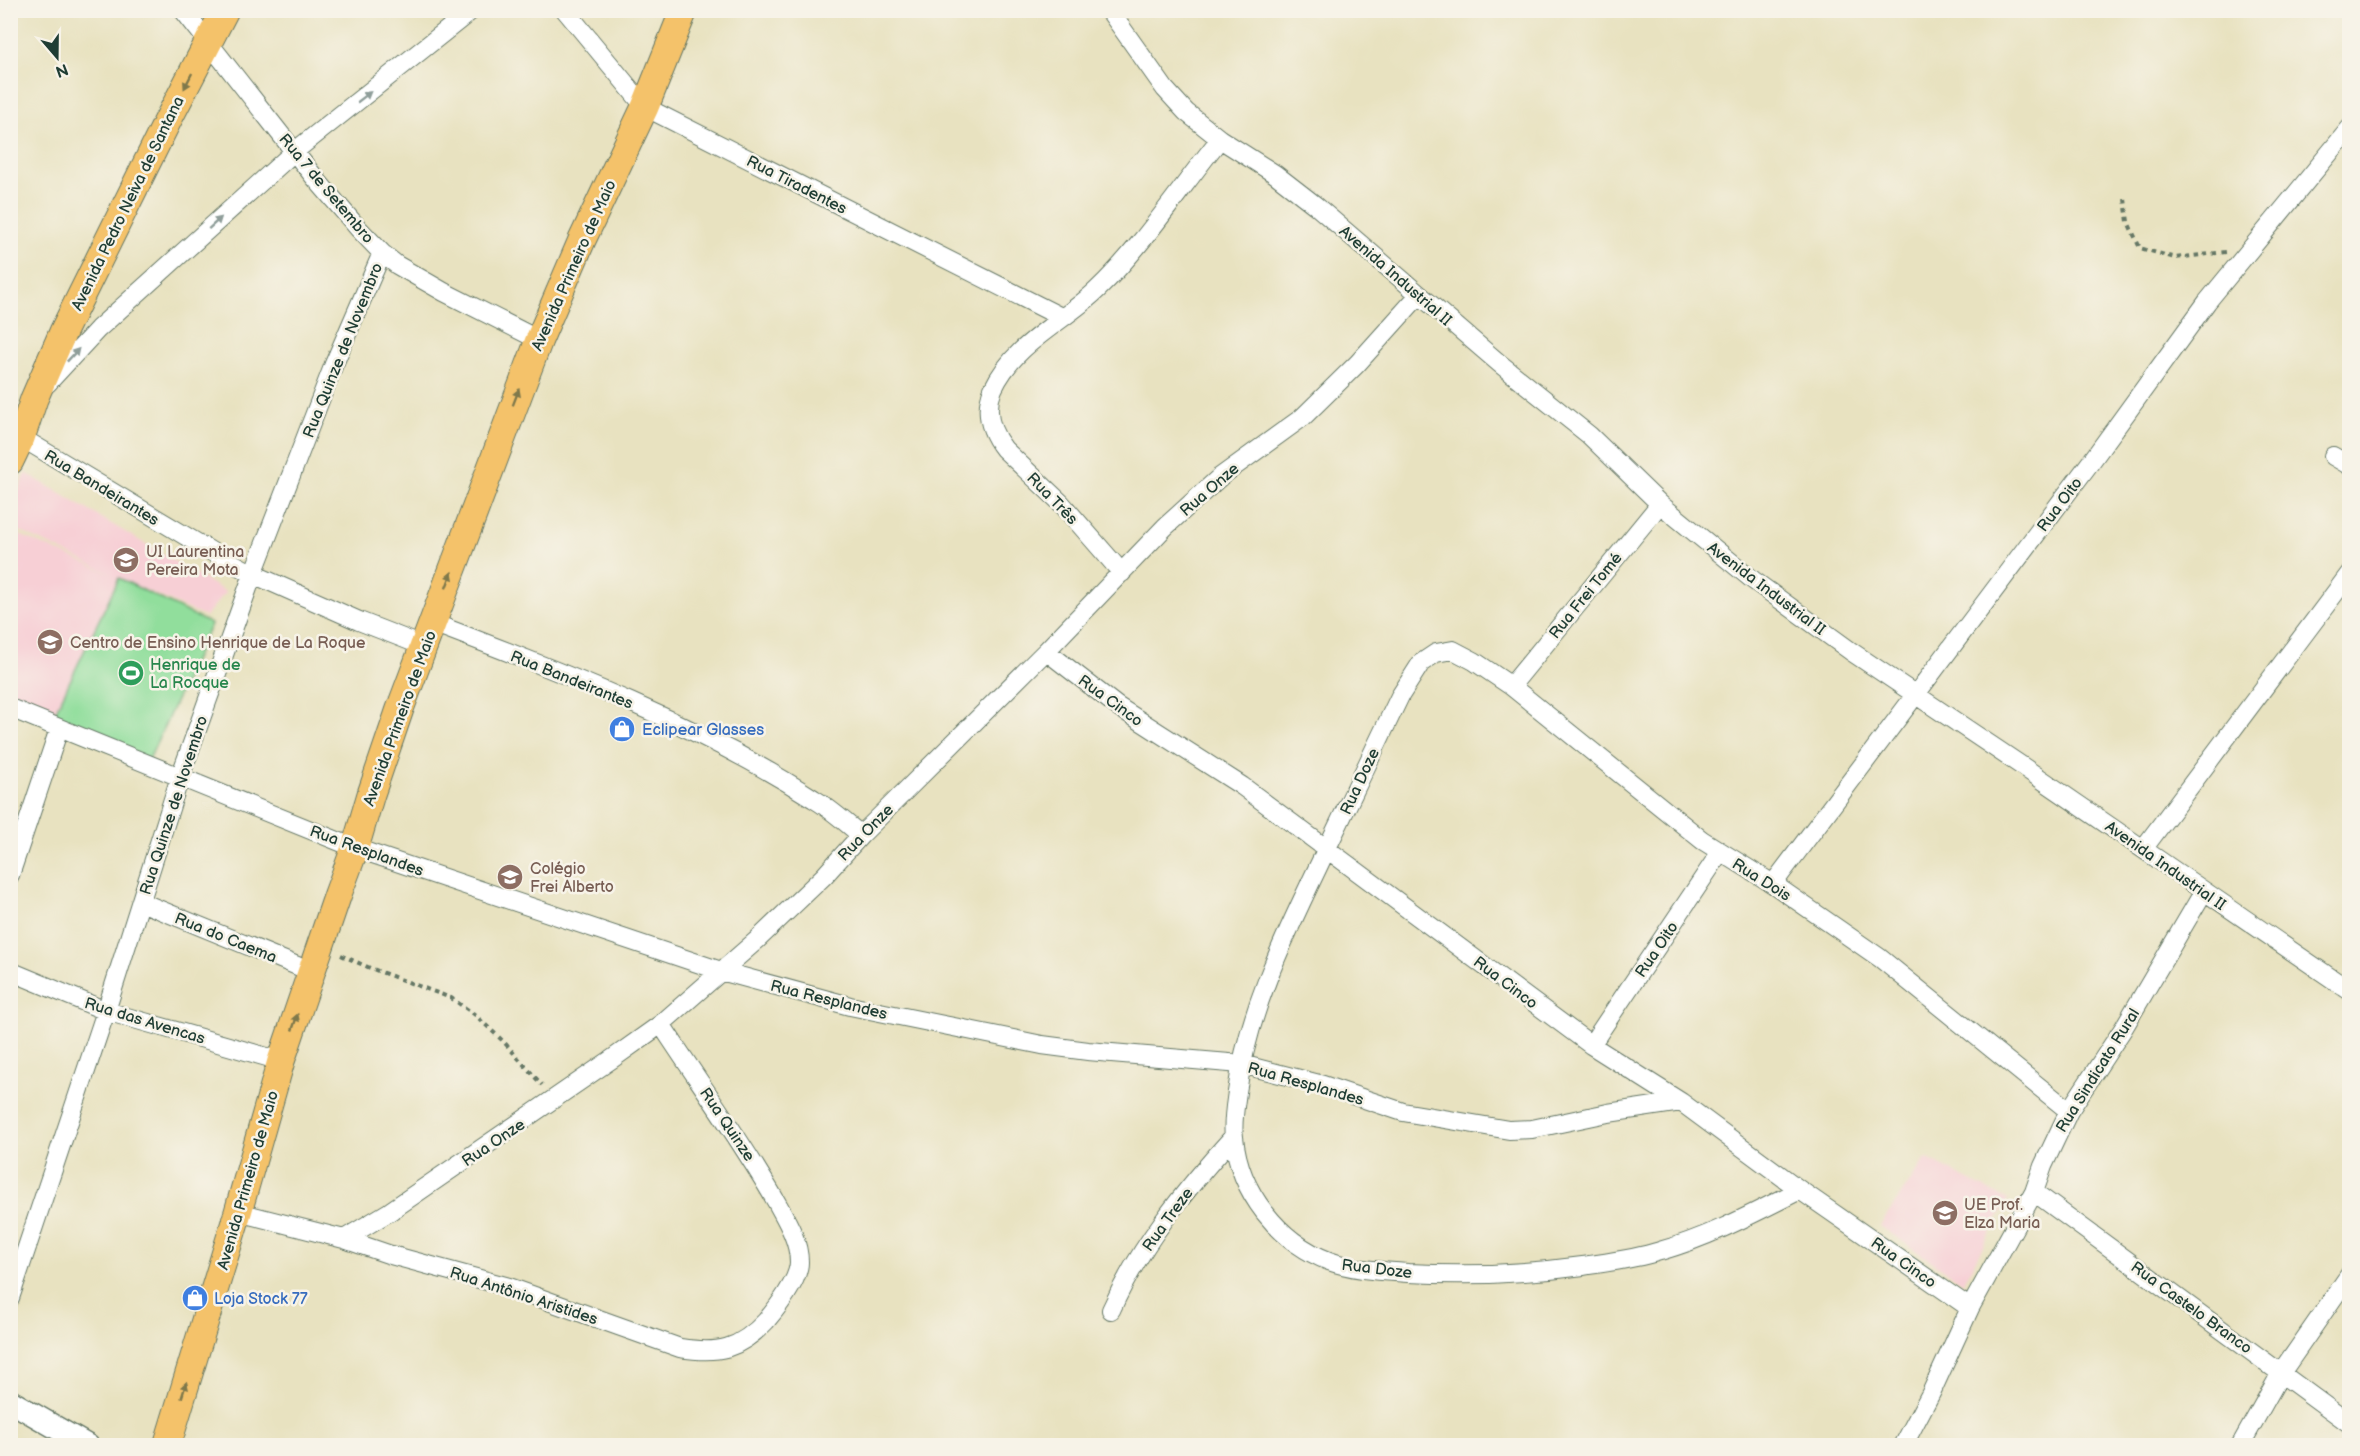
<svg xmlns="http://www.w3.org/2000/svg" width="2360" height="1456" font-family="'Balsamiq Sans',sans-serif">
<rect width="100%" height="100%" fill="#f7f3e8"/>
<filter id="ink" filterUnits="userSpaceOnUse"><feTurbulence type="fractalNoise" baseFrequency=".0167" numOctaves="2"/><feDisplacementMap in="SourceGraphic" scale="12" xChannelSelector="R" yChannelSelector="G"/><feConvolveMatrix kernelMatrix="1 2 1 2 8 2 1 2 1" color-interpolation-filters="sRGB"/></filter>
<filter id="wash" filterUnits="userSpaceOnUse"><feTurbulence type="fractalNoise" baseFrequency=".008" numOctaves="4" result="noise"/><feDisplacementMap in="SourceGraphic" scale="24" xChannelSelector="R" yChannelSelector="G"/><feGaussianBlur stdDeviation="1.35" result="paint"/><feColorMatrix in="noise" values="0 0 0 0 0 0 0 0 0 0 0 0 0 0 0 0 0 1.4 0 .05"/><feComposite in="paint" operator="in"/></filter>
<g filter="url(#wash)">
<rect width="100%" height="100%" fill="#e8e2c0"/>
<!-- built -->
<path fill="#f7cfd5" d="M26 473 226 592 205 617 119 578 50 723 11 706V531L113 575 11 527V507Z
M1926 1158 2008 1200 1963 1283 1880 1226Z"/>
<!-- green -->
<path fill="#91de9c" stroke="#588e68" stroke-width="1.5" d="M119 578 211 624 146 766 50 723Z"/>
</g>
<g filter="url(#ink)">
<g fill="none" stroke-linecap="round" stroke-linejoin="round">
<defs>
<path id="minor" d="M183 10 315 178 358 228 382 253 397 265 444 292 539 340
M565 10 645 107 1061 317
M1109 10 1165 89 1186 112 1220 139 1275 174 1315 205 1499 363 1589 435 1660 504 1753 580 1852 652 2022 766 2350 991
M47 384 98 329 295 151 472 10
M12 432 214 553 253 574 359 621 423 646
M2333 456 2350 466
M1122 573 1061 503 1004 449C990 431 984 411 993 389 1015 342 1063 323 1098 289 1142 247 1181 187 1220 139
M433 623C564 673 696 723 814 799 831 809 846 823 861 835
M1046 651 1117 706 1242 786 1591 1045 1681 1102 1800 1190 1970 1308
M1511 686 1660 504
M10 708 355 848 721 971 850 1006 1042 1045 1088 1051 1241 1064 1323 1085 1403 1112 1509 1130 1532 1129 1608 1113 1681 1102
M2143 849 2350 573
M10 875 59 729
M1773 884 2093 459 2207 302 2350 128
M141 902 312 972
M10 971 106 1011 281 1061
M1591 1045 1720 853
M1800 1190C1754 1213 1710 1237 1660 1251 1635 1259 1609 1262 1583 1266 1525 1274 1466 1276 1408 1273 1382 1271 1354 1270 1329 1261 1279 1242 1239 1192 1234 1137 1232 1123 1235 1106 1237 1092 1249 1004 1291 924 1329 844 1353 795 1376 745 1400 696L1421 663 1436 653 1453 650 1474 661 1511 686 1702 840 1773 884 1880 958 2069 1111
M2034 1192 2350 1424
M238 1212 344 1239 389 1212 612 1059 661 1024 757 940 824 876 861 835 1046 651 1165 527 1220 477 1303 417 1357 364 1419 295
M344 1239 391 1255 509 1287 680 1348C718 1354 739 1350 766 1321 777 1308 799 1280 799 1262 799 1241 787 1221 777 1203 742 1141 700 1084 661 1024
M10 1298 106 1011 180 777 253 574 334 364 382 253
M1111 1310C1140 1245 1186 1189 1233 1137
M1903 1446 1931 1393 1970 1308 2034 1192 2043 1166 2069 1111 2123 1029 2204 891
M2240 1446 2281 1373 2350 1274"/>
<path id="tertiary" d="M10 1401 88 1446"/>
<path id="primary" d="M10 461 21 438 34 399 63 332 168 120 225 10
M167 1446 238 1212 281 1061 338 894 355 848 371 794 400 709 539 340 582 240 645 107 684 10"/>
</defs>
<!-- minor casing -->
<use href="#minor" stroke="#657765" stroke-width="20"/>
<!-- tertiary casing -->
<use href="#tertiary" stroke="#657765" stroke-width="25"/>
<!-- primary casing -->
<use href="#primary" stroke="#657765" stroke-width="29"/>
<!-- path -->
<path stroke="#657765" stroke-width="4" stroke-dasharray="4.5 4.5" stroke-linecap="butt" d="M2125 199 2128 222 2140 248 2175 258 2226 252
M341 955 370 968 451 998 474 1014 504 1042 542 1085"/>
<!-- minor -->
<use href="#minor" stroke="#fff" stroke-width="18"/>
<!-- tertiary -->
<use href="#tertiary" stroke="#fff" stroke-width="22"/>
<!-- primary -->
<use href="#primary" stroke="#f4c26a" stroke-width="27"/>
</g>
<!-- one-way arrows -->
<defs><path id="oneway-solid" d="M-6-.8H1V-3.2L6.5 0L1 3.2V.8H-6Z" transform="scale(1.5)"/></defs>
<g fill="#7f794c">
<use href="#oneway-solid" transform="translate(188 81) rotate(117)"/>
<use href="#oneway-solid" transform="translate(516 397) rotate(-69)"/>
<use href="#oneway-solid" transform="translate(449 580) rotate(-70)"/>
<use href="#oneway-solid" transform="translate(295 1022) rotate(-71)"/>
<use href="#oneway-solid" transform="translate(184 1390) rotate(-73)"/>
</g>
<g fill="#8f9e9a">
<use href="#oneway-solid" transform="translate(364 97) rotate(-38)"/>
<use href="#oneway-solid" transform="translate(215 223) rotate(-42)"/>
<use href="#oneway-solid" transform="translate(73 355) rotate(-47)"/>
</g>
</g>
<!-- icons -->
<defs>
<symbol id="school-disc" viewBox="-11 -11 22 22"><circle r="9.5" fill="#8d6e63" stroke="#f7f3e8"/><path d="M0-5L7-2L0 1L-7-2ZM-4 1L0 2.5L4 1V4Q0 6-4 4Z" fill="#fff"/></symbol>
<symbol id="stadium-disc" viewBox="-11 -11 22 22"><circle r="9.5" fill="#2e9e5b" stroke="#f7f3e8"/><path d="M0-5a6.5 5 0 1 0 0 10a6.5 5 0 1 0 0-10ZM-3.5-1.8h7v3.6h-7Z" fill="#fff"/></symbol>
<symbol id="shop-disc" viewBox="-11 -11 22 22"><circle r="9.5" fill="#3f7fe0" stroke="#f7f3e8"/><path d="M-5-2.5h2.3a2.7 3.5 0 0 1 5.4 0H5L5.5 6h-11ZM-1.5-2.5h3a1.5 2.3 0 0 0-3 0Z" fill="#fff"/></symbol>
</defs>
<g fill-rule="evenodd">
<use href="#school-disc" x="111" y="545" width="30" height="30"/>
<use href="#school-disc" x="35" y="627" width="30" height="30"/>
<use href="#stadium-disc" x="116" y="658" width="30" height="30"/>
<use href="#shop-disc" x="607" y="714" width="30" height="30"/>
<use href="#school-disc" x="495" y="862" width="30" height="30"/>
<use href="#school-disc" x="1930" y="1198" width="30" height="30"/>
<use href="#shop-disc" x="180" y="1283" width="30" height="30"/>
</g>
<g text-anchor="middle" stroke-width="5" stroke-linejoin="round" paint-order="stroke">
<!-- street labels -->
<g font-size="16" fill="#1f3d34" stroke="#f7f3e8">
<text transform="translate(797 184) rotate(27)" y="6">Rua Tiradentes</text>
<text transform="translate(327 188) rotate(50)" y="6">Rua 7 de Setembro</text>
<text transform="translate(127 203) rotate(-64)" y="6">Avenida Pedro Neiva de Santana</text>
<text transform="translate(573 265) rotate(-66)" y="6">Avenida Primeiro de Maio</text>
<text transform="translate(1396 275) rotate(41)" y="6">Avenida Industrial II</text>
<text transform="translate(342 350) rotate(-68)" y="6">Rua Quinze de Novembro</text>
<text transform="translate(102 487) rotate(31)" y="6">Rua Bandeirantes</text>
<text transform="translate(1209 489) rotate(-41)" y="6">Rua Onze</text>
<text transform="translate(1053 498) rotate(46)" y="6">Rua Três</text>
<text transform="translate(2059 504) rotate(-53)" y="6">Rua Oito</text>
<text transform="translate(1767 588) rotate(37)" y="6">Avenida Industrial II</text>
<text transform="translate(1585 595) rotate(-51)" y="6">Rua Frei Tomé</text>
<text transform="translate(572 679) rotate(22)" y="6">Rua Bandeirantes</text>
<text transform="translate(1111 700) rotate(36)" y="6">Rua Cinco</text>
<text transform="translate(399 718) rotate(-70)" y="6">Avenida Primeiro de Maio</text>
<text transform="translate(1359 781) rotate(-65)" y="6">Rua Doze</text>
<text transform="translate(173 805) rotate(-72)" y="6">Rua Quinze de Novembro</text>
<text transform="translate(865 832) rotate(-46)" y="6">Rua Onze</text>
<text transform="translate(367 850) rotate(20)" y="6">Rua Resplandes</text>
<text transform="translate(2166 865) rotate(35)" y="6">Avenida Industrial II</text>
<text transform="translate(1762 879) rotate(32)" y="6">Rua Dois</text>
<text transform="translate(226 937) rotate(22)" y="6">Rua do Caema</text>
<text transform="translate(1656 949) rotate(-56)" y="6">Rua Oito</text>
<text transform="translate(1506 982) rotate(37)" y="6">Rua Cinco</text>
<text transform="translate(829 999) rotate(14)" y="6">Rua Resplandes</text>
<text transform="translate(145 1020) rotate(17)" y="6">Rua das Avencas</text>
<text transform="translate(2097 1070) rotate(-58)" y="6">Rua Sindicato Rural</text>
<text transform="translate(1306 1083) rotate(16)" y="6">Rua Resplandes</text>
<text transform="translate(728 1124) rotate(56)" y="6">Rua Quinze</text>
<text transform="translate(493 1142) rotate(-34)" y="6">Rua Onze</text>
<text transform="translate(247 1180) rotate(-74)" y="6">Avenida Primeiro de Maio</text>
<text transform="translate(1167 1219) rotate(-54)" y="6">Rua Treze</text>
<text transform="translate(1904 1262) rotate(35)" y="6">Rua Cinco</text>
<text transform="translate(1377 1268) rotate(7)" y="6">Rua Doze</text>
<text transform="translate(524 1295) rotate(18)" y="6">Rua Antônio Aristides</text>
<text transform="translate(2192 1307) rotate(36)" y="6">Rua Castelo Branco</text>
</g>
<!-- education labels -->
<g font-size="16" fill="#785e54" stroke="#f7f3e8" text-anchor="start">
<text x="146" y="557">UI Laurentina<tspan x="146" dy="18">Pereira Mota</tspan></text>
<text x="70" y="648">Centro de Ensino Henrique de La Roque</text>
<text x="530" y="874">Colégio<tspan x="530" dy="18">Frei Alberto</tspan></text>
<text x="1964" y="1210">UE Prof.<tspan x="1964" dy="18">Elza Maria</tspan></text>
</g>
<!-- leisure labels -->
<g font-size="16" fill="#27864d" stroke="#f7f3e8" text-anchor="start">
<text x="150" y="670">Henrique de<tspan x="150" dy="18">La Rocque</tspan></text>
</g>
<!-- shop labels -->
<g font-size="16" fill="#366cbe" stroke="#f7f3e8" text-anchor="start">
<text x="642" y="735">Eclipear Glasses</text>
<text x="214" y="1304">Loja Stock 77</text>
</g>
</g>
<!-- margin -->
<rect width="2360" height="1456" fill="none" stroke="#f7f3e8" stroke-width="36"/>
<!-- north arrow -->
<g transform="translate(57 57) rotate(160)" stroke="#f7f3e8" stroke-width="4.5" paint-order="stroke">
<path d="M0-4.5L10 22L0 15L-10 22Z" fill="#1f3d34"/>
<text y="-9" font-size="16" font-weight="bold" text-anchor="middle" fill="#1f3d34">N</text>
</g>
</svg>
